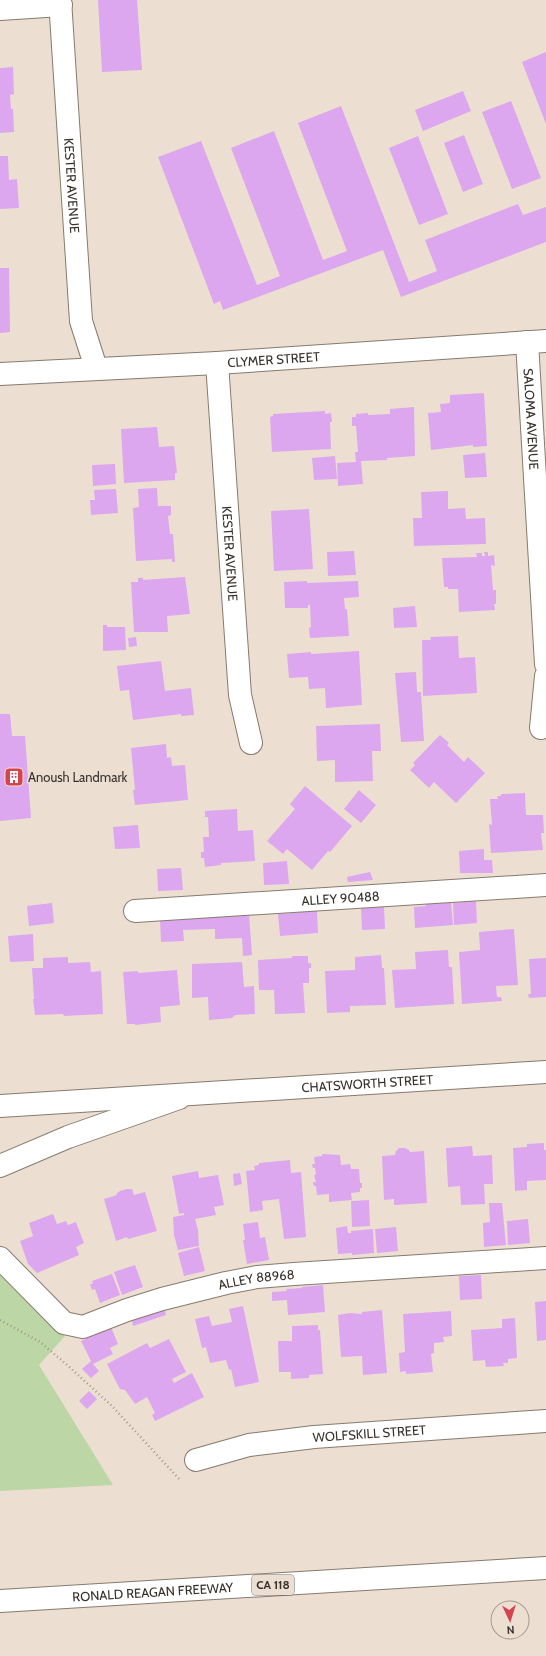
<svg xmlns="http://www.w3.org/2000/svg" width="546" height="1656" font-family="Cabin,sans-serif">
<rect width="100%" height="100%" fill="#ecdfd2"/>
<!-- green -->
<path fill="#bdd6a6" d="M0 1273 65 1336 39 1365 113 1485 0 1491Z"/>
<!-- building -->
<path fill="#dca7ef" d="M98 0H137L142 70 102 72Z
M546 52V124L522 62Z
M13 67 14 94 10 95 11 109H13L14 132 0 133V68Z
M463 91 471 111 423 131 415 110Z
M511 101 541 178 512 189 482 112Z
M341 106 409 282 437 271 425 240 518 204 523 215 546 207V242L401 297 383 250 223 310 220 301 214 304 158 157 201 141 257 285 280 276 231 148 274 131 323 260 347 251 298 123Z
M464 135 483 184 463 192 444 143Z
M418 136 448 214 419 225 389 148Z
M0 156H8L9 180 17 179 19 208 0 209Z
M0 268H9L10 332 0 333Z
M484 393 487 446 473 447V445L431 450 428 413 441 412 440 404 450 403V395Z
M414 407 415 456 387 458V460L361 461 363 484 338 486 337 463 356 462 355 452H358L356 426H352V417H356V414L368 413V415L390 414V409Z
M325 411V414L331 413 332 422H330L331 449 272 452 270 417 273 416V414Z
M157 427 159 447 174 446 177 473H175V480L124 483 121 429Z
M485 453 487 477 465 478 463 455Z
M335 456 337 479 314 480 312 458Z
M115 464 116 484 93 486 92 465Z
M157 488 158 506H171V515L168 516 170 534H173L175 562H172V559L136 561 133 508 139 507 138 489Z
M116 489 118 513 91 515 90 500H95L94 490Z
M448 491V509L465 508 466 519 485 518 486 544 414 546 413 518H422L421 492Z
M309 509 313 569 274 571 271 511Z
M354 551 356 575 328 576 327 552Z
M484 552H488V556L494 555 495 566 491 565 493 590H496V604H494L495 610 459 612 458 589H448V587H444L442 558 477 557 476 553H482V556H485Z
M185 577 190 614 167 616 168 632H134L131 582H138V578H143V580Z
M307 581V583L358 581 359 597 344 598 345 609H347L349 636 310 638 309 628 311 627 310 605H308V608H285L284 582Z
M415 606 417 627 394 628 393 608Z
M103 625H107V627H125L126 650 103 651Z
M458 636 459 658 475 657 477 693 423 696 422 640H431L430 637Z
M136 637 137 646 129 647 128 638Z
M359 651 362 705 326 708 325 688 309 689 308 677 289 678 287 654 311 652V654Z
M161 661 165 691 191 688 194 715 181 716V714L133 720 129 690 120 691 117 666Z
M416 672 417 692H421L424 741 401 742 395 673Z
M0 714H10L12 736H25L31 818 0 821Z
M380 724 381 751H372L373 781 335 782V760L317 761 316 726Z
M440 735 449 743 447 745 464 762 468 757 485 773 456 803 434 782 429 788 410 770 415 765 413 763Z
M166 744 167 758 171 757 172 766 185 765 188 800 135 805 133 790H135L131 748Z
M305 786 352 826 330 852 328 851 312 870 287 849 283 854 267 841 295 809 290 804Z
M359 790 376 805 361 823 344 809Z
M525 793 526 815H543L544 833H541L543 850 491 853 489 824 492 825 490 799H498L497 796H501V794Z
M237 809 238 831 253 830 255 861 221 863V865L205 867 204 858H201V852H204L203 837H209L208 817H205V811Z
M138 825 140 848 115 849 113 827Z
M484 849V860H492L493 873H460L459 851Z
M287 861 289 884 264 885 263 863Z
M181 868 183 890 158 891 157 869Z
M370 872 373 880 348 882 347 877Z
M476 901 477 923 454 925 453 903Z
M451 902 453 925 415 928 414 907 426 906V904Z
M52 903 54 923 29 926 27 906Z
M384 907 385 929 362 930 361 908Z
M317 911 318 933 280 936 278 914Z
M249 914 252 955 243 956 242 938 215 939V929L183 930 184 941 161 942 160 919Z
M514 929 518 985 496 986 497 997H501L502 1001 462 1004 459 952 480 950 479 932Z
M33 934 34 961 10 962 8 936Z
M448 950 449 967H452L454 1004 395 1008 392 970 416 969 415 952Z
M381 955 382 968H384L386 1005 350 1006V1012L327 1013 325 971 355 970V957Z
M292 956H308V963H311V968H309V983H303L305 1013 275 1014 274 990H259L258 960 292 958Z
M68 957V963L90 962 91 972 101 971 103 1014 64 1016 63 1014 35 1015 33 999H34L32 968H43V958Z
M546 958V997L529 998 528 994H531L529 959Z
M242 962 244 987 254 986 255 1014 235 1015 232 1018 209 1020 208 997 192 998V964Z
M177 970 180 1005 160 1007 161 1022 135 1025V1024H127L123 972 138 971V973Z
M544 1143V1150H546V1180L527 1181V1190L515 1191 513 1148 527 1147V1144Z
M472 1146 473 1156 492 1155 493 1184H484L485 1204 461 1205 460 1186 448 1187 446 1148Z
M399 1148H405L409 1150 410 1152 424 1151 427 1203 394 1205V1199L384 1200 382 1156 395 1155 396 1151Z
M322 1154 340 1155 341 1165 350 1164 351 1169H359L360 1183H362V1188H360V1192L351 1193 352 1200 329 1202V1194L317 1195 316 1186H314L313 1182H316L314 1175 316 1174 315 1168H313L312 1164H315L314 1157 322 1156Z
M290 1160 291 1173 301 1172 306 1237 284 1239 279 1199 262 1201 263 1210 250 1212 246 1171 255 1170 254 1166 259 1165V1163Z
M198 1171 199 1178 218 1175 224 1205 214 1207 216 1215 195 1219 198 1230 199 1246 178 1250 174 1235 173 1217 184 1215V1213L179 1214 172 1176Z
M240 1173 242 1184 234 1186 233 1174Z
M127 1189H132L134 1195 145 1192 157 1231 128 1239 127 1237 116 1241 104 1199 117 1195 116 1194 120 1191Z
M369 1200 370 1226 352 1227 351 1201Z
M489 1203H502L506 1245 484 1247 483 1223 490 1222Z
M53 1214 57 1224 66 1221 68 1225 76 1222 84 1243 76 1247 79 1255 37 1273 28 1264 20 1241 33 1236 29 1223Z
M528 1219 530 1243 508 1245 507 1221Z
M258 1222 260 1238 265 1237 269 1260 247 1264 243 1240H245L243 1224Z
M347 1226 348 1233H351V1231L373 1229 374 1253 352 1255V1253L338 1254 336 1228Z
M396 1227 398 1251 377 1253 375 1229Z
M199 1247 205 1271 184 1276 178 1253Z
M135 1265 143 1287 122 1295 114 1272Z
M112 1274 120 1295 100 1303 95 1289 92 1290 90 1284H93L92 1281Z
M481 1275 482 1299 460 1300 459 1276Z
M323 1285 325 1312 288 1315 287 1300 272 1301V1292L287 1291 286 1289 302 1288V1287Z
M546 1301V1340L537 1341 535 1302Z
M243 1306 259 1382 235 1387 231 1369 229 1370 226 1360 210 1363 206 1347 202 1348 195 1319 209 1316 212 1326 232 1322 229 1309Z
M165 1310 166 1315 133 1326 132 1320Z
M382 1310 387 1373 363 1375 362 1356 341 1357 338 1315 350 1313 362 1314V1312Z
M451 1311 452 1336 443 1337 444 1342 434 1343V1353L431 1354 433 1372 406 1374V1371L400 1372 399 1353 405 1352 403 1314Z
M515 1318 517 1358 508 1359V1363H503L504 1366 486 1367 485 1360 473 1361 471 1330 502 1328V1319Z
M318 1325V1330H320L323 1374 309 1375V1378L291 1379V1372H279L278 1341H292V1326Z
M111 1327 118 1344 110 1348 113 1354 93 1364 99 1371 91 1378 82 1369 91 1361 81 1341Z
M169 1339 186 1372 172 1379 174 1383 192 1373 204 1397 155 1421 152 1415 155 1413 147 1397 135 1404 125 1390 120 1389 107 1364 147 1343 150 1348Z
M89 1391 97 1399 87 1409 79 1401Z"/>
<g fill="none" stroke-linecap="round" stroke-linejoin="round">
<defs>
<g id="minor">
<path id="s1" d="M60 0 81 321 96 368"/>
<path d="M0 9 61 5"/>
<path id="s2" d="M527 342 546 664"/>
<path id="s3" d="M217 363 240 695 251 743"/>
<path id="s4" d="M0 374 217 363 546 341"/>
<path d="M541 728 546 676"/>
<path id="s5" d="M135 911 546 885"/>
<path d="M0 1166 68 1137 179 1098"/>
<path id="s6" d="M0 1258 64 1323 83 1327 127 1310 162 1299 226 1283 257 1277 294 1274 546 1258"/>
<path id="s7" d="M196 1460 249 1445 314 1437 546 1421"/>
</g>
<g id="major">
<path id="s8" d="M0 1106 546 1072"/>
</g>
<g id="highway">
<path id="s9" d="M0 1601 546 1568"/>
</g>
</defs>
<!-- minor casing -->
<use href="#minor" stroke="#867a6f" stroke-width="24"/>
<!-- major casing -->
<use href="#major" stroke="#867a6f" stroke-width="24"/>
<!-- highway casing -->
<use href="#highway" stroke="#867a6f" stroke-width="24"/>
<!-- path -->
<path stroke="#a3998f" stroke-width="2.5" stroke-dasharray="1 3" stroke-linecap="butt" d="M0 1320 40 1342 66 1364 112 1406 180 1480"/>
<!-- minor -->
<use href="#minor" stroke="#fff" stroke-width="22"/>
<!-- major -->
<use href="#major" stroke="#fff" stroke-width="22"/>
<!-- highway -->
<use href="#highway" stroke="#fff" stroke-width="22"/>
</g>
<!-- icons -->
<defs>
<symbol id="building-square" viewBox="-11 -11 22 22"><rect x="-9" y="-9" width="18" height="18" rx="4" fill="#d44450" stroke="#ecdfd2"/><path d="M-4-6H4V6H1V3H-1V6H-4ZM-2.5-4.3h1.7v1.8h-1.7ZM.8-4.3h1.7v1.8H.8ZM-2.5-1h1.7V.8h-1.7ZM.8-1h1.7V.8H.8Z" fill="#fff"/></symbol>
</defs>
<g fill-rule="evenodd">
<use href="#building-square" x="3" y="766" width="22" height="22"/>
</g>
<g text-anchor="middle" stroke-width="3" stroke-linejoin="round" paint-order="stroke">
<!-- shield labels -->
<rect fill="#ecdfd2" stroke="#6d655e" stroke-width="1" x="252" y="1575" width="42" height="20" rx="3"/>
<g font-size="12" font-weight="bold" fill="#36312c">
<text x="273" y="1589">CA 118</text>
</g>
<!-- street labels -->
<g font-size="13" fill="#36312c" stroke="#ecdfd2">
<text dy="5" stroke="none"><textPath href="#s1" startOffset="186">KESTER AVENUE</textPath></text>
<text dy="5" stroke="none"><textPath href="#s4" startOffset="274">CLYMER STREET</textPath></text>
<text dy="5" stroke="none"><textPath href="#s2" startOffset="77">SALOMA AVENUE</textPath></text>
<text dy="5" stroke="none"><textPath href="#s3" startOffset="191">KESTER AVENUE</textPath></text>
<text dy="5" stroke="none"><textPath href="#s5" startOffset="206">ALLEY 90488</textPath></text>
<text dy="5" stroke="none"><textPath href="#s8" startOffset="368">CHATSWORTH STREET</textPath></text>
<text dy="5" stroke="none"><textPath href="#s6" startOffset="291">ALLEY 88968</textPath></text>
<text dy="5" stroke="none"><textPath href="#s7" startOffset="176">WOLFSKILL STREET</textPath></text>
<text dy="5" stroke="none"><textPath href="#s9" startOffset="153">RONALD REAGAN FREEWAY</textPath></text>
</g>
<!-- poi labels -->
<g font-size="13" fill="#36312c" stroke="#ecdfd2" text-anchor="start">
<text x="28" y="782">Anoush Landmark</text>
</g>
</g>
<!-- north arrow -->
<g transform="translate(510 1620) rotate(176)"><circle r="19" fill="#ecdfd2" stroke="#a39990"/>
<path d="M0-3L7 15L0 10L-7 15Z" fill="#d44450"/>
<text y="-6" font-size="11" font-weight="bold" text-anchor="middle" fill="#36312c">N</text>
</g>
</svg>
